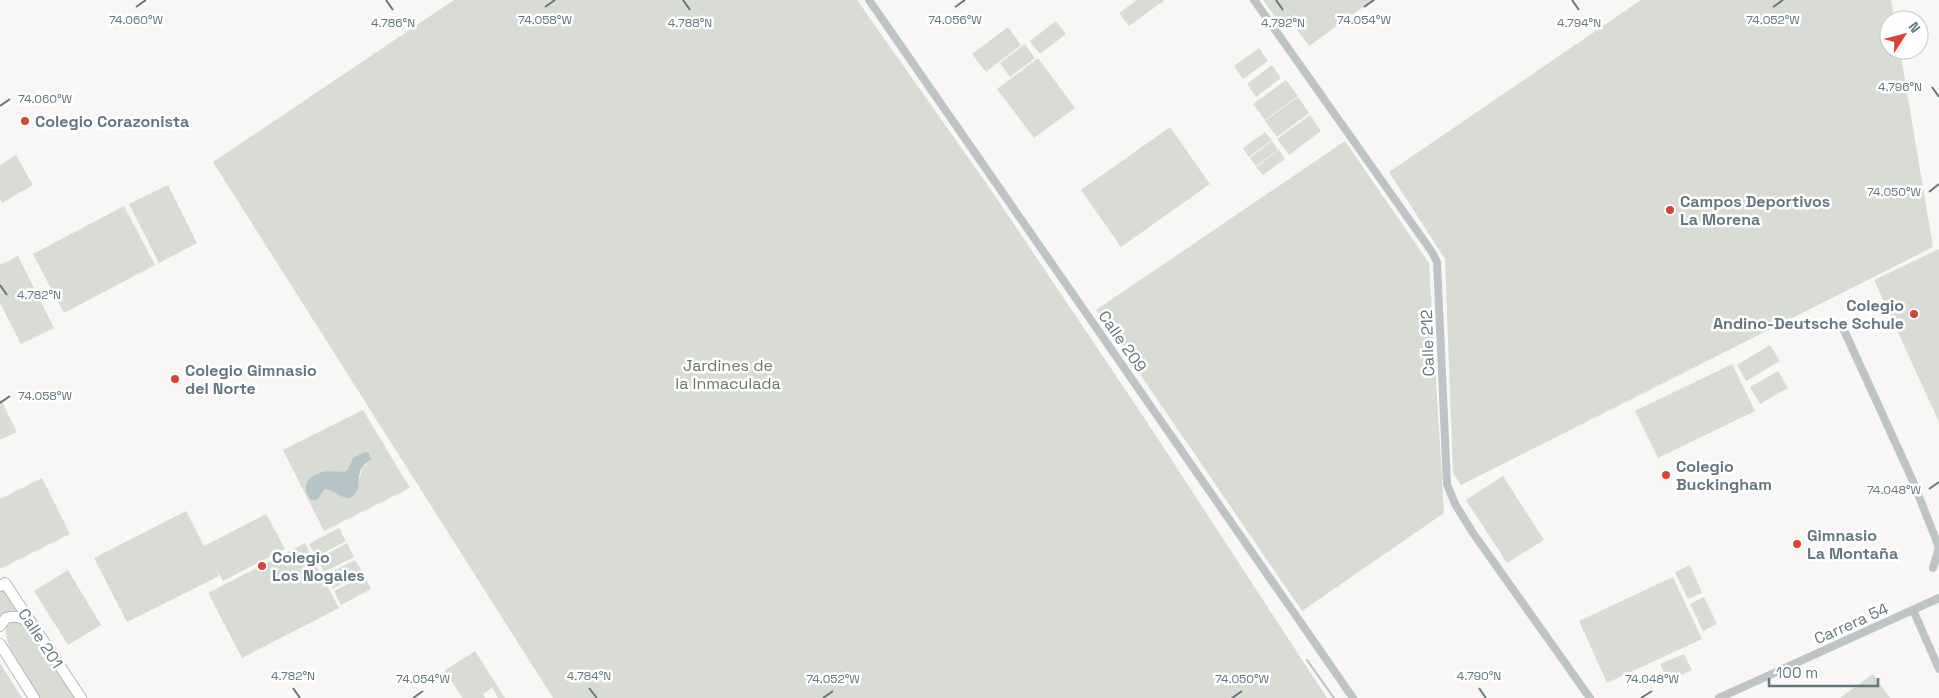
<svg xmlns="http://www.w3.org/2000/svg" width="1939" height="698" font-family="'Space Grotesk',sans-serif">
<rect width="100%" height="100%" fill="#f8f7f5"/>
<!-- green -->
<path fill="#d8dcd4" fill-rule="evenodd" d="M454 0H857L991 190 1143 416 1327 698H553L213 162Z
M1137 0H1165L1129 26 1119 13Z
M1263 0H1373L1309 46 1293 24 1284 29Z
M1641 0H1891L1895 20H1889V50H1900L1933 247 1461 485 1453 473 1445 259 1389 172Z
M1056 21 1066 34 1040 54 1030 41Z
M1008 27 1021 45 986 72 972 54Z
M1025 44 1035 58 1010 77 1000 63Z
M1259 48 1268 61 1243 79 1234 66Z
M1038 58 1075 108 1034 138 997 89Z
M1272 65 1281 78 1256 97 1247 84Z
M1286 80 1298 96 1265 120 1253 104Z
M1298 97 1309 113 1277 137 1265 121Z
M1310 115 1321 131 1289 155 1277 139Z
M1170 127 1210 184 1121 247 1081 190Z
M1265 132 1272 140 1249 157 1243 148Z
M1272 141 1278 150 1256 166 1250 158Z
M1345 141 1429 263 1444 513 1302 611 1096 310Z
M1279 150 1285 159 1263 175 1256 167Z
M16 155 33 185 2 203 0 199V165Z
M168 185 197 243 159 263 129 204Z
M124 206 155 265 64 313 33 254Z
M1939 249V422L1874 280Z
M18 256 54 328 21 344 0 303V265Z
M1770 345 1780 361 1746 381 1737 365Z
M1732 364 1755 411 1658 458 1635 411Z
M1778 371 1788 388 1760 404 1750 387Z
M0 398 17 432 0 440Z
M363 410 410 488 324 531 283 450ZM353 458 371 460 363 467 358 483 337 494 332 489H325L317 500H311C306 494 305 491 306 483L323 472 339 473 347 471Z
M1503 476 1544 540 1507 563 1466 500Z
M42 478 70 534 0 569V499Z
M186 511 204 546 266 514 285 549 223 581 214 565 219 576 127 622 94 558Z
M339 528 346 541 316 557 309 544Z
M305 543 339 608 242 658 208 593Z
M347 543 354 557 324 572 317 559Z
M355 560 363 573 332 589 325 575Z
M1690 565 1702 593 1688 599 1675 572Z
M68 570 101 625 68 645 34 591Z
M364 576 371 589 341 605 334 591Z
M1673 577 1702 639 1607 683 1579 621Z
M4 587 24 617 0 620V589Z
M1704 597 1717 624 1703 631 1690 604Z
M18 620 31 629 75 698H37C25 680 0 641 7 621Z
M475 651 505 698H497L498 697 492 688 483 694 485 698H462L445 670Z
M1684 654 1692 670 1668 681 1660 664Z
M0 663 22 698H0Z
M1873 674 1890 698H1840Z"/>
<!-- water -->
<path fill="#b5c4c6" d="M365 452 369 453 371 460C352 470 364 485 354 495 345 504 335 489 325 489L317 500H311C300 487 307 477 322 472 330 470 339 473 347 471L353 458Z"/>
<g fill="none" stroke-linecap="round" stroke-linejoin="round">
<!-- stream -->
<path stroke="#b5c4c6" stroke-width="2" d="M1307 660 1334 698"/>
<defs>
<path id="secondary" d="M0 586 5 583 81 698
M0 626 6 618C15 615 22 617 30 623
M0 644 34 698"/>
</defs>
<!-- secondary casing -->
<use href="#secondary" stroke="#b1b8bb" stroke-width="12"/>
<!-- minor -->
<path stroke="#bec4c6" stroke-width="8" d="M869 0 1353 698
M1254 0 1432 252 1437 262 1447 484 1455 504 1473 533 1590 698
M1843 328 1912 479 1935 537 1939 548 1933 568
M1913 610 1939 669
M1719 698 1939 598"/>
<!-- secondary -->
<use href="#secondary" stroke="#fff" stroke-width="10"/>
</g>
<!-- ticks -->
<path fill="none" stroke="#64777e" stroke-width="2" d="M386 0 393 10M683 0 690 10M1276 0 1283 10M1572 0 1579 10M136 7 146 0M545 7 555 0M955 7 965 0M1364 7 1374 0M1773 7 1783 0M1932 87 1939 97M0 106 10 99M1929 192 1939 184M0 285 7 295M0 403 10 396M1929 489 1939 482M293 688 300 698M589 688 597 698M1479 688 1486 698M413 698 423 691M823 698 833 691M1232 698 1242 691M1641 698 1652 691"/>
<!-- markers -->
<g fill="#d94433" stroke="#fff" stroke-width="2">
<circle cx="25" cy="121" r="5"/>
<circle cx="1670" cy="210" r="5"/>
<circle cx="1914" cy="314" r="5"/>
<circle cx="175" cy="379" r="5"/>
<circle cx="1666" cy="475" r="5"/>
<circle cx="1797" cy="544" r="5"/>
<circle cx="262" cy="566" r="5"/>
</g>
<g text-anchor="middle" stroke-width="5" stroke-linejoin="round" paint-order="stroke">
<!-- poi labels -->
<g font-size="16" font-weight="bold" fill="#64777e" stroke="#fff" text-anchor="start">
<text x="35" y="127">Colegio Corazonista</text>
<text x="1680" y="207">Campos Deportivos<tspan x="1680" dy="18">La Morena</tspan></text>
<text x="1904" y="311" text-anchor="end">Colegio<tspan x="1904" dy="18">Andino-Deutsche Schule</tspan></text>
<text x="185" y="376">Colegio Gimnasio<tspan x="185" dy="18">del Norte</tspan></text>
<text x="1676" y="472">Colegio<tspan x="1676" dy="18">Buckingham</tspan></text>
<text x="1807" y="541">Gimnasio<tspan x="1807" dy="18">La Montaña</tspan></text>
<text x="272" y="563">Colegio<tspan x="272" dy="18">Los Nogales</tspan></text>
</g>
<!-- street labels -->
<g font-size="16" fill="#64777e" stroke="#fff">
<text transform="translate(1123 341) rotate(55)" y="6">Calle 209</text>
<text transform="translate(1427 343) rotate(-92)" y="6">Calle 212</text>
<text transform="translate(1851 623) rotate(-24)" y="6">Carrera 54</text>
<text transform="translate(41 638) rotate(57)" y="6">Calle 201</text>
</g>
<!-- park labels -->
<g font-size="16" fill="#697763" stroke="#fff">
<text x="728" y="371">Jardines de<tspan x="728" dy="18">la Inmaculada</tspan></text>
</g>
</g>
<g font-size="12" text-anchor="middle" fill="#64777e" stroke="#fff" stroke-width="5" stroke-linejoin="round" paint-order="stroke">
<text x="136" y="24">74.060°W</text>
<text x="545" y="24">74.058°W</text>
<text x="955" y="24">74.056°W</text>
<text x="1364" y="24">74.054°W</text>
<text x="1773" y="24">74.052°W</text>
<text x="393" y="27">4.786°N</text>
<text x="690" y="27">4.788°N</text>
<text x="1283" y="27">4.792°N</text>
<text x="1579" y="27">4.794°N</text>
<text x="1900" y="91">4.796°N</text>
<text x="45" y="103">74.060°W</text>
<text x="1894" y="196">74.050°W</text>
<text x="39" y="299">4.782°N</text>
<text x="45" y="400">74.058°W</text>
<text x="1894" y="494">74.048°W</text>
<text x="293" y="680">4.782°N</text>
<text x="589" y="680">4.784°N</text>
<text x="1479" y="680">4.790°N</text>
<text x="423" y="683">74.054°W</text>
<text x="833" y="683">74.052°W</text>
<text x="1242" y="683">74.050°W</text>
<text x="1652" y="683">74.048°W</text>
</g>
<!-- north arrow -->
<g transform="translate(1904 35) rotate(54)"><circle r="24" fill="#ffffff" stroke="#c1c9cb"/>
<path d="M0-4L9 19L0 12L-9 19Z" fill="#d94433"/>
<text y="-8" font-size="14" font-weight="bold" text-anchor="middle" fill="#64777e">N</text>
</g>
<!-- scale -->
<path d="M1769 678v8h109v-8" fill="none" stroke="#64777e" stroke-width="2.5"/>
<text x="1776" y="678" font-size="15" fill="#64777e" stroke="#ffffff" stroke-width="4" paint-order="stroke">100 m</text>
</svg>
